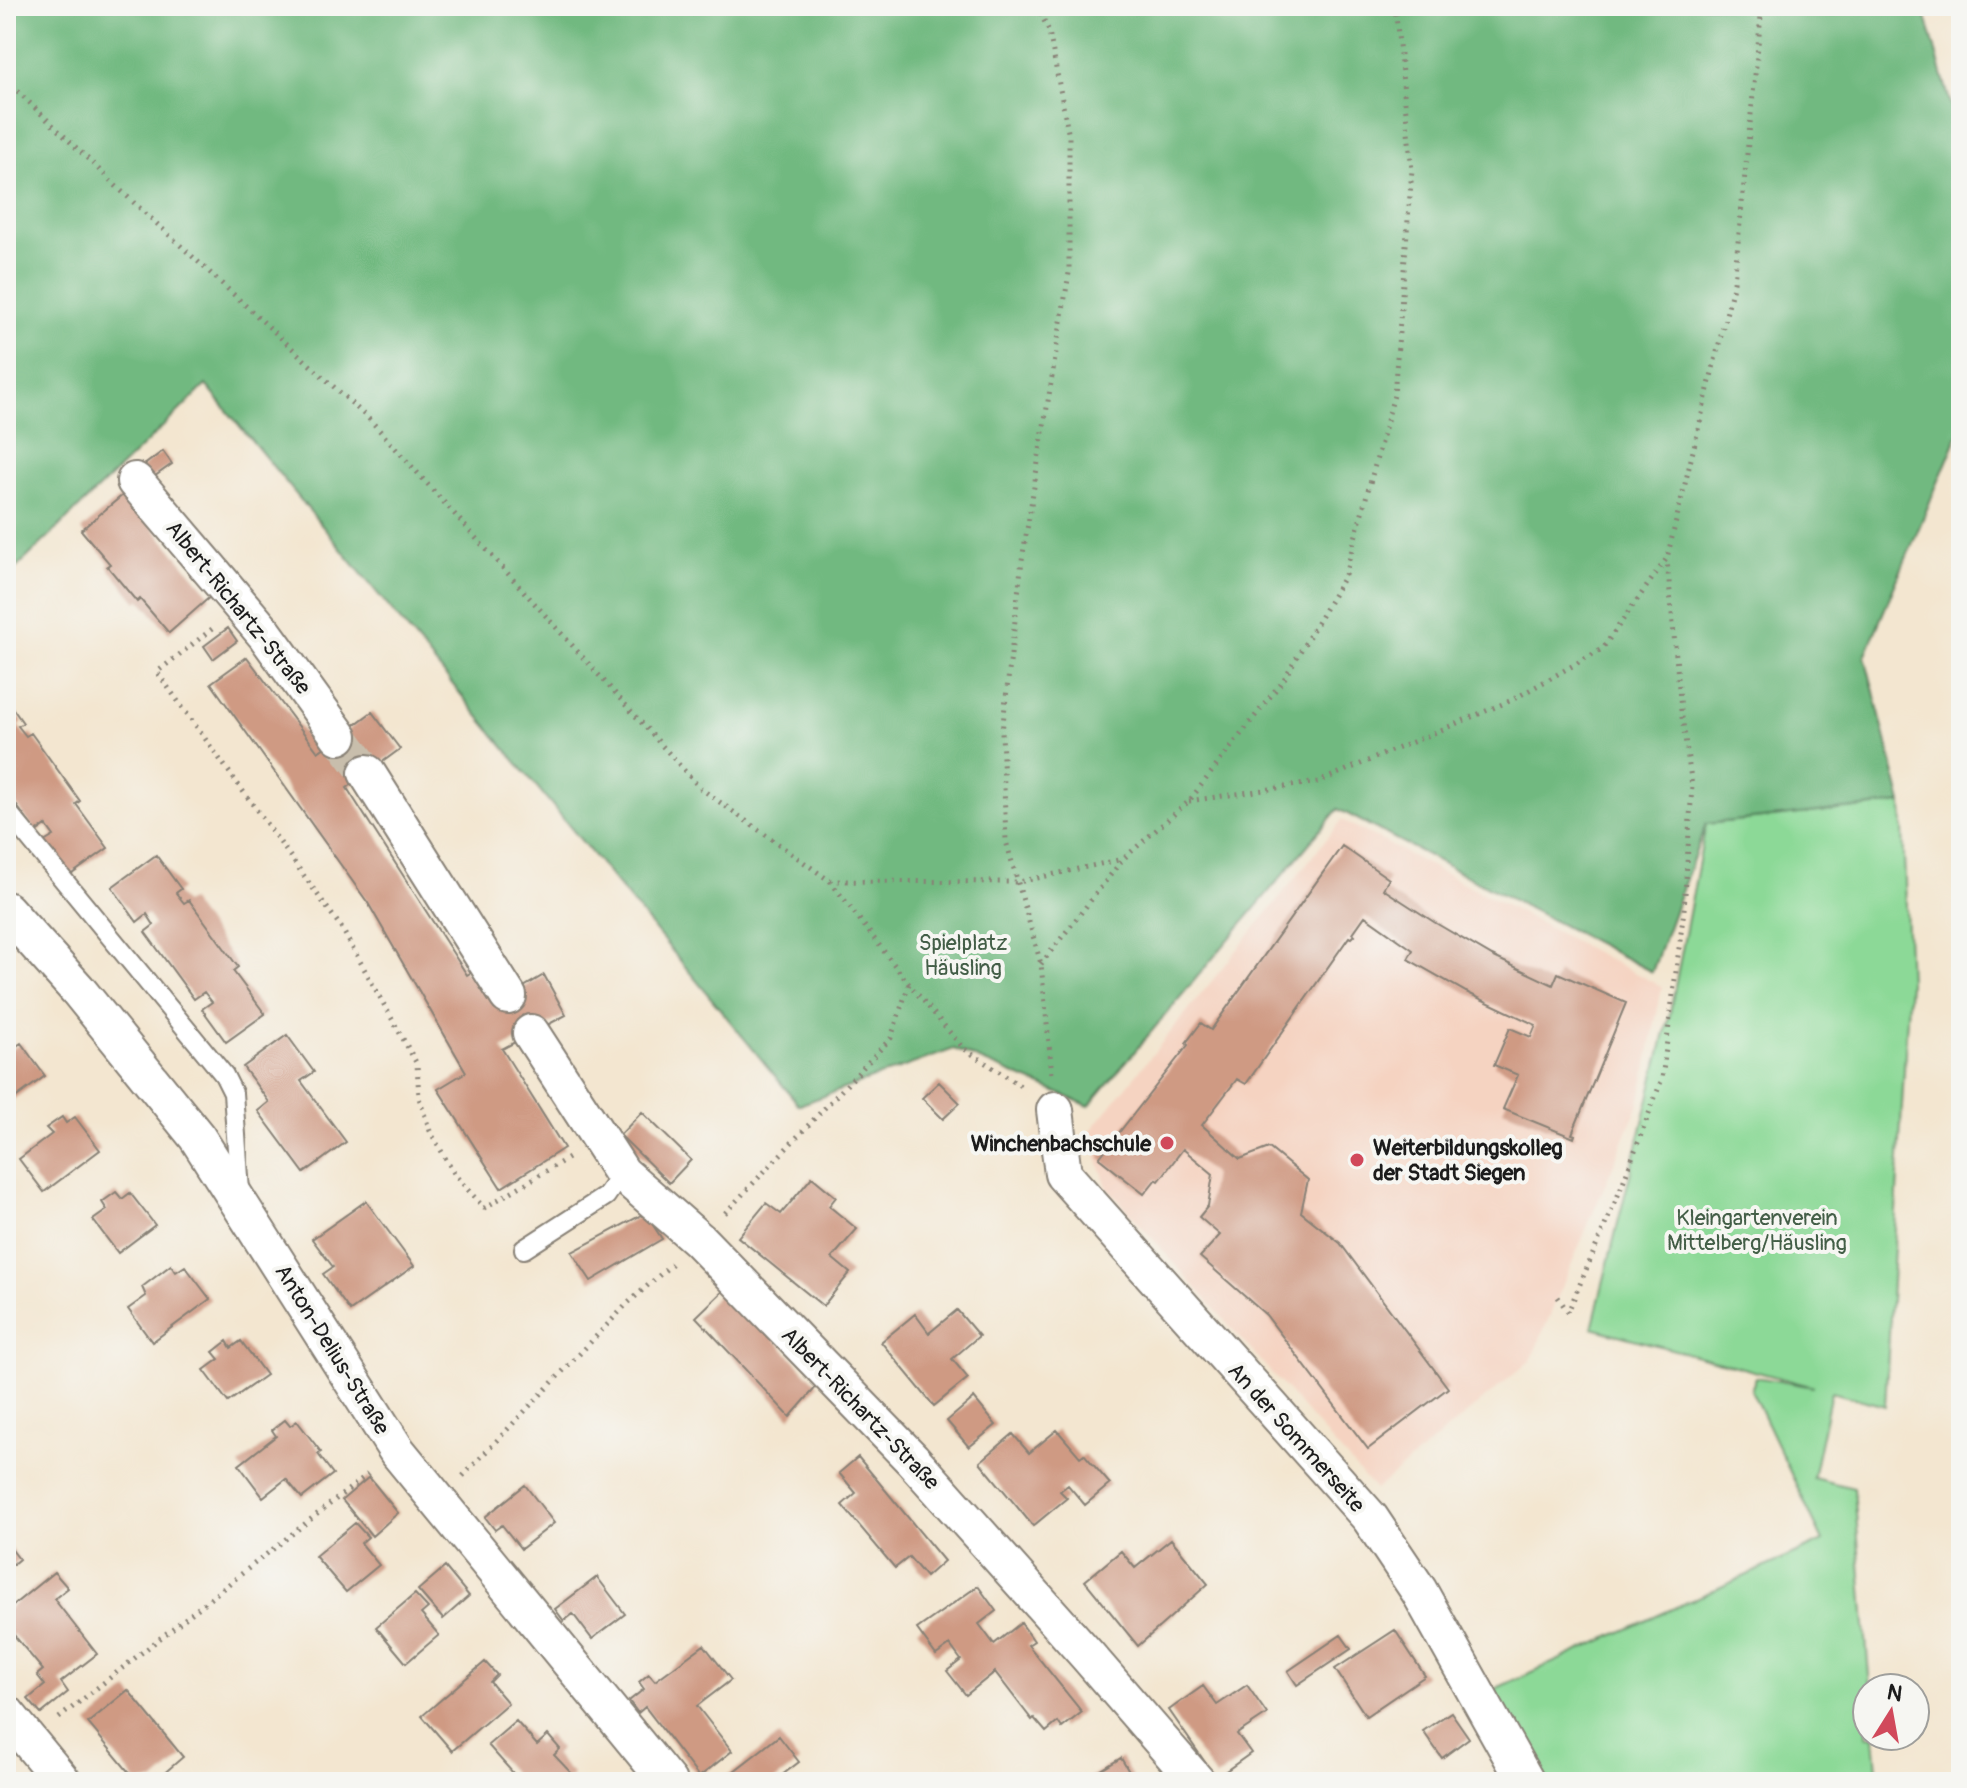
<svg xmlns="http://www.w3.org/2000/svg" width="1967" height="1788" font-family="Pangolin,sans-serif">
<rect width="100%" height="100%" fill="#f6f6f2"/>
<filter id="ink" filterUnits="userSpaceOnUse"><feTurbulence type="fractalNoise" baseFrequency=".0125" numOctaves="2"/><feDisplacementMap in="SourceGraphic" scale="16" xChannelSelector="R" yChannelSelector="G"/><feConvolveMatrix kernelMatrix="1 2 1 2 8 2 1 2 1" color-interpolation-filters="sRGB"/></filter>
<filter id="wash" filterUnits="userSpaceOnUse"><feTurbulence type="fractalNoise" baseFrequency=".006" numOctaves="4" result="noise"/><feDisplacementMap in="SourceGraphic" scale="32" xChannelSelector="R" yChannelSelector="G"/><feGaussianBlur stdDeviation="1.8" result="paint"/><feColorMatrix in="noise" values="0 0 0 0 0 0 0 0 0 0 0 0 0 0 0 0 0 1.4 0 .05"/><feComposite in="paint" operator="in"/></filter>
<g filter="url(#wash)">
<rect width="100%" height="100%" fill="#f3e6d0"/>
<!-- built -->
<path fill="#f5d3c1" d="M1342 820 1662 987 1639 1104 1531 1360 1375 1490 1107 1187 1089 1133Z"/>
<!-- green -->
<path fill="#8cd997" stroke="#547a5a" stroke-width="2" d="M1902 803 1909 982 1885 1406 1831 1392 1813 1478 1854 1488 1870 1688H1867V1736H1874L1878 1782H1542L1490 1691 1823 1541 1751 1390 1756 1377 1814 1387 1592 1328 1670 1013 1706 824Z"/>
<!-- forest -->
<path fill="#71b980" stroke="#466a4e" stroke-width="2" d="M6 6H522L528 14 563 6H1923L1961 141V428L1865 656 1902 803 1706 824 1652 972 1338 809 1089 1106 954 1049 799 1105 206 385 6 578Z"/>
<g id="blocks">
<!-- building -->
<path fill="#cf9a83" d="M163 451 172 464 148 481 139 469Z
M124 494 211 596 169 633 140 599 137 602 107 566 110 564 81 530Z
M228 628 237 641 213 659 204 646Z
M247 657 318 752 372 712 400 749 347 788 467 975 480 967 502 1000 544 975 566 1015 502 1049 564 1148 501 1188 438 1089 466 1072 368 903 211 683Z
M6 699 23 723 18 726 26 736 31 733 80 801 76 804 108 848 69 876 44 842 54 836 46 825 36 832 6 791Z
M1342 846 1389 879 1383 889 1434 922 1492 956 1553 985 1558 973 1626 1003 1572 1134 1575 1135 1574 1138 1503 1109 1518 1075 1494 1065 1510 1028 1531 1037 1536 1025 1466 992 1408 959 1413 950 1365 916 1353 933 1355 935 1352 938 1349 937 1246 1084 1237 1079 1202 1125 1240 1159 1269 1148 1308 1180 1301 1212 1340 1243 1448 1388 1368 1449 1266 1315 1200 1257 1220 1235 1199 1217 1208 1206 1213 1174 1183 1149 1159 1181 1156 1179 1144 1194 1099 1158 1188 1045 1186 1043 1201 1023 1211 1030Z
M156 855 181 889 176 893 184 903 189 900 238 967 233 971 265 1014 226 1042 202 1009 212 1002 204 992 194 999 145 932 154 925 147 914 137 922 112 887Z
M287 1035 314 1072 301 1081 346 1142 304 1173 258 1111 269 1102 243 1067Z
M6 1041 12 1049 21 1043 45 1076 7 1104Z
M939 1082 960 1103 943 1119 922 1098Z
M642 1112 691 1160 669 1183 620 1135Z
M62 1117 66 1123 75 1117 100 1150 44 1192 19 1159 52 1134 46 1128Z
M812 1177 836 1197 829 1206 857 1229 832 1258 850 1273 823 1306 738 1237 766 1203 781 1214Z
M116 1192 122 1199 130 1193 155 1225 118 1253 93 1220 107 1210 102 1202Z
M366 1201 414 1266 350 1311 323 1274 333 1267 312 1239Z
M645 1213 662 1239 591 1281 572 1252Z
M171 1265 176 1272 185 1266 210 1299 152 1342 128 1309 146 1296 142 1287Z
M726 1288 818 1385 790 1417 696 1317Z
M957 1310 979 1336 952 1359 968 1378 934 1406 881 1342 915 1314 929 1333Z
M227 1341 231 1348 241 1341 266 1375 228 1402 204 1370 219 1359 213 1352Z
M974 1398 996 1425 969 1447 947 1421Z
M285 1420 290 1426 297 1421 321 1452 318 1454 333 1474 302 1498 286 1479 263 1497 239 1465 276 1436 272 1430Z
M1057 1430 1080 1457 1084 1454 1110 1484 1085 1505 1068 1485 1060 1491 1067 1498 1033 1526 980 1462 1013 1434 1029 1453Z
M858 1457 944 1561 926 1577 909 1557 895 1568 842 1505 856 1493 839 1473Z
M369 1477 398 1513 372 1536 342 1500Z
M525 1485 554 1523 521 1549 502 1525 495 1530 485 1517Z
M355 1523 368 1537 361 1543 379 1565 346 1592 315 1556Z
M1171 1539 1208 1584 1138 1646 1085 1581 1121 1551 1135 1568Z
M6 1542 19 1559 6 1570Z
M445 1567 469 1596 443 1619 418 1590Z
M54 1572 68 1588 54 1599 97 1654 61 1682 68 1692 41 1714 28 1699 45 1685 37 1675 43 1670 13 1634 6 1640V1611Z
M597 1577 625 1614 592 1639 573 1614 564 1621 555 1609Z
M978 1586 996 1611 979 1624 994 1644 1021 1623 1034 1641 1028 1645 1082 1712 1062 1728 1058 1722 1046 1732 1034 1718 1032 1720 995 1672 966 1695 947 1671 961 1660 950 1645 936 1655 917 1629Z
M415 1594 428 1608 421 1614 439 1635 406 1663 376 1627Z
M1395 1630 1425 1676 1366 1716 1335 1669Z
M1341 1635 1351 1649 1297 1685 1288 1671Z
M704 1645 731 1680 697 1706 732 1751 699 1777 645 1707 638 1713 629 1701 644 1689 639 1682 649 1674 655 1681Z
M485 1662 497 1675 490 1682 508 1703 452 1751 422 1716Z
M1247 1685 1267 1714 1237 1734 1251 1753 1216 1778 1169 1710 1203 1686 1217 1705Z
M128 1690 183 1757 154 1782H137L88 1723Z
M1451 1712 1469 1738 1442 1758 1423 1731Z
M516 1721 537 1745 548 1735 560 1749 554 1755 573 1775 565 1782H521L488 1745Z
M779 1736 799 1762 773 1782H720Z
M1121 1758 1135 1782H1087L1085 1780Z"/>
</g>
</g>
<g filter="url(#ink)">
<use href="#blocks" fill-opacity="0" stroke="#888176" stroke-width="2"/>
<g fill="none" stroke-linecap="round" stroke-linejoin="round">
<!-- minor-tunnel -->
<path stroke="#c8beac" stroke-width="36" stroke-dasharray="36 18" stroke-linecap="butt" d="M339 736 367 773"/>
<defs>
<path id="service" d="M6 810 224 1075 233 1093 240 1191
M524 1249 606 1196 622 1173"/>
<path id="minor" d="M135 481 265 634 339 736
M367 773 508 996
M6 910 78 990 197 1137 397 1451 668 1782
M531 1033 622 1173 699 1240 912 1459 1087 1655 1197 1782
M1055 1110 1063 1174 1370 1518 1419 1591 1526 1782
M6 1713 63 1782"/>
</defs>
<!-- service casing -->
<use href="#service" stroke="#888176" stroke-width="22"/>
<!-- minor casing -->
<use href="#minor" stroke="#888176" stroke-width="40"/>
<!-- path -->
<path stroke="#888176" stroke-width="5" stroke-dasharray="2 6" stroke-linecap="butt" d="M1037 6 1049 31 1069 137V273L1022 560 1002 732 1006 841 1041 964 1052 1074
M1955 6 1961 39
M6 80 117 187 372 422 700 788 830 881 1019 882 1123 859
M212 629 157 672 341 927 417 1064 419 1098 430 1131 455 1175 484 1208 568 1158
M1189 801 1318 782 1512 700 1602 649 1667 558 1734 282 1762 6
M830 881 909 984 963 1048 1025 1089
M1041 964 1123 859 1189 801 1284 679 1345 575 1394 395 1412 170 1395 6
M725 1213 891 1038 909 984
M1558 1297 1568 1312 1619 1193 1662 1079 1684 910 1692 786 1681 710 1667 560
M463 1476 627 1304 672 1264
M59 1718 368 1474"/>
<!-- service -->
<use href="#service" stroke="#fff" stroke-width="18"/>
<!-- minor -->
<use href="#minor" stroke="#fff" stroke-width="36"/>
</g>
</g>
<!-- markers -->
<g fill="#d1495b" stroke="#f6f6f2" stroke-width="3">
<circle cx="1167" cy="1143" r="8"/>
<circle cx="1357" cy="1160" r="8"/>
</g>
<g text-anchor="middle" stroke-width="8" stroke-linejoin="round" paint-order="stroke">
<!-- street labels -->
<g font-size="22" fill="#1c1c1c" stroke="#f6f6f2">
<text transform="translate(239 607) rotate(51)" y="8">Albert-Richartz-Straße</text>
<text transform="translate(333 1349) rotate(58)" y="8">Anton-Delius-Straße</text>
<text transform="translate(861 1408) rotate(46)" y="8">Albert-Richartz-Straße</text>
<text transform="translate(1297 1437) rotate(48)" y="8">An der Sommerseite</text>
</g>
<!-- park labels -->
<g font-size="22" fill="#435e47" stroke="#f6f6f2">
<text x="963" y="950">Spielplatz<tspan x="963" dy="25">Häusling</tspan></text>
<text x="1757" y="1225">Kleingartenverein<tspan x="1757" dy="25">Mittelberg/Häusling</tspan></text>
</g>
<!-- poi labels -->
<g font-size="22" font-weight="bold" fill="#1c1c1c" stroke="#f6f6f2" text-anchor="end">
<text x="1151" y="1151">Winchenbachschule</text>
<text x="1373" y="1155" text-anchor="start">Weiterbildungskolleg<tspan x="1373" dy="25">der Stadt Siegen</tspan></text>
</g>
</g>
<!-- margin -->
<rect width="1967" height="1788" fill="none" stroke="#f6f6f2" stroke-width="32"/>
<!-- north arrow -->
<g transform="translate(1891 1712) rotate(11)"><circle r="38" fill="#f6f6f2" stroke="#9f9f9c" stroke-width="2"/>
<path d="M0-6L14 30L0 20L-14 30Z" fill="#d1495b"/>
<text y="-12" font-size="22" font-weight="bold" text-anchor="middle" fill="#1c1c1c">N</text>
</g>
</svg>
